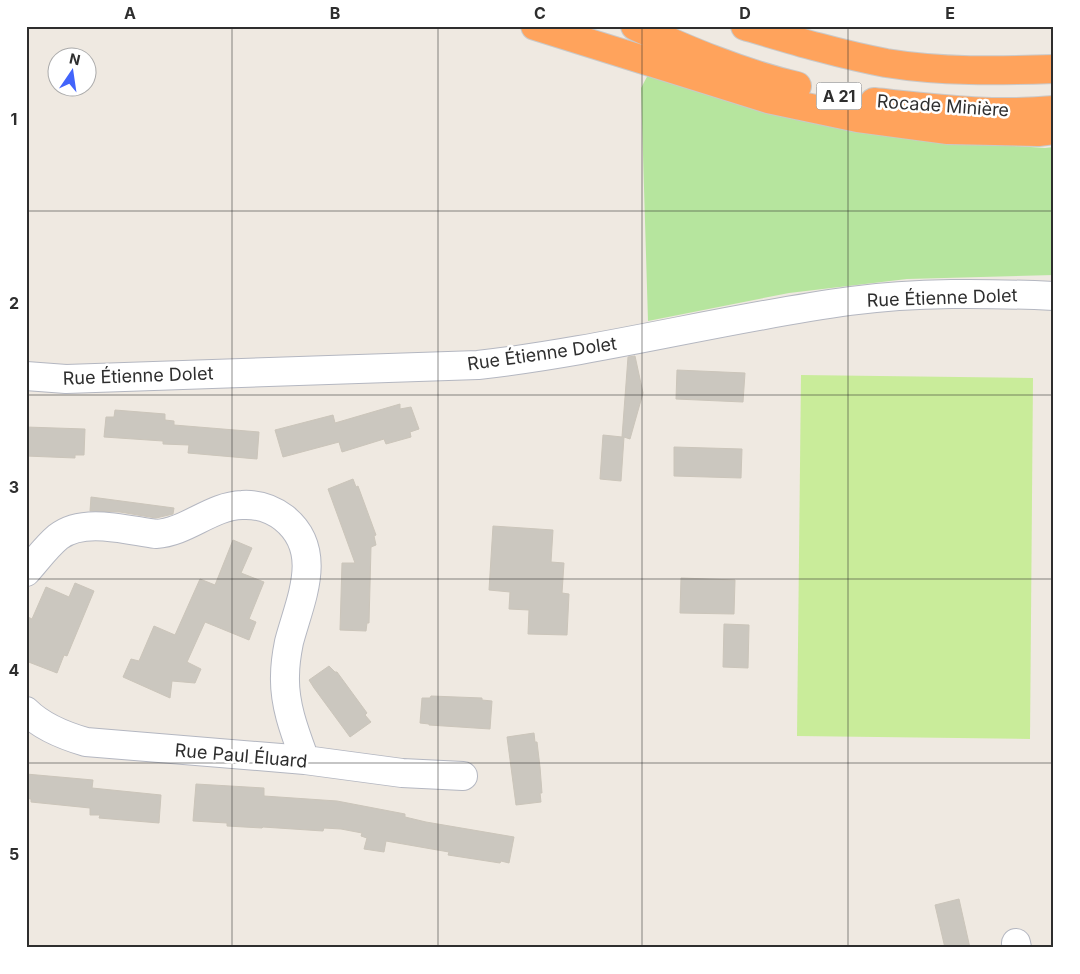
<svg xmlns="http://www.w3.org/2000/svg" width="1080" height="974" font-family="Inter,sans-serif">
<rect width="100%" height="100%" fill="#efe9e1"/>
<!-- green -->
<path fill="#b6e59e" d="M649 73 968 143 1045 148 1054 147V275L907 279 789 293 648 321 641 88Z"/>
<!-- pitch -->
<path fill="#c9ec9a" d="M801 375 1033 378 1030 739 797 736Z"/>
<!-- building -->
<path fill="#cbc7bf" stroke="#cbc5ba" d="M635 356 643 393 630 439 624 437 621 481 600 479 603 435 622 437 628 357Z
M677 370 745 373 743 402 676 399Z
M400 404V409L411 407 419 429 410 432 411 437 386 444 384 439 342 452 339 442 283 457 275 430 333 415 335 423Z
M115 410 165 414V420L174 421V425L259 432 257 459 188 453 189 445 163 444V441L104 437 106 417H114Z
M26 427 85 429 84 455H75V458L26 456Z
M674 447 742 449 741 478 674 476Z
M353 479 356 487 358 486 376 535 374 536 376 545 371 547 369 623H367L366 631 340 630 342 563H355L328 489Z
M91 497 174 508 173 514 156 518 120 512 90 511Z
M493 526 553 530 551 562 564 563 562 593 569 594 567 635 528 634 529 610 509 609 510 592 489 590Z
M233 540 252 548 241 573 264 582 249 619 256 622 249 640 205 622 187 662 201 669 195 683 172 681 170 698 123 677 131 659 139 661 154 626 175 635 200 579 215 585Z
M681 578 735 580 734 614 680 613Z
M75 583 94 591 67 656 64 655 57 673 26 661V616L32 619 46 587 69 597Z
M724 624 749 625 748 668 723 667Z
M329 666 335 672H337L367 713 365 715 371 722 350 737 314 688 309 680Z
M431 696 482 698V700L492 701 490 729 429 725V724L420 723 422 698H430Z
M534 733 535 742H537L540 767 542 793H540L541 802 516 805 507 737Z
M26 774 93 780 92 788 161 795 159 823 99 818 100 815H90V808L31 802V799L26 798Z
M196 784 264 788V796L337 801 405 814V817L426 822 514 837 509 863 501 861 500 863 448 855 449 852 386 841 384 852 364 849 367 838 361 836 362 833 341 829 324 828 323 831 263 827 262 828 227 826V823L193 821Z
M959 899 970 948H945L935 905Z"/>
<g fill="none" stroke-linecap="round" stroke-linejoin="round">
<defs>
<path id="minor" d="M26 376 66 379 478 365C603 351 725 318 850 301 917 292 986 293 1054 296
M26 572C36 561 46 547 58 537 83 517 126 530 156 534 187 532 211 506 242 505 258 504 272 509 284 518 325 551 300 600 289 642 287 652 285 665 285 676 284 705 295 733 305 760
M26 711C42 727 65 736 86 742L305 760 402 773 463 776
M1016 943 1017 948"/>
<path id="highway" d="M535 26 768 99 858 118 948 130 1038 132 1054 130
M635 26C687 50 741 73 797 86
M745 26C792 40 838 54 886 63 941 72 998 71 1054 69
M874 102C933 108 994 116 1054 110"/>
</defs>
<!-- minor casing -->
<use href="#minor" stroke="#b4b7c1" stroke-width="30"/>
<!-- highway casing -->
<use href="#highway" stroke="#c9c9c9" stroke-width="30"/>
<!-- minor -->
<use href="#minor" stroke="#fff" stroke-width="28"/>
<!-- highway -->
<use href="#highway" stroke="#ffa35c" stroke-width="28"/>
</g>
<!-- grid -->
<path fill="none" stroke="#2e2e2e" stroke-width="1" stroke-opacity="0.55" d="M232 26V948M438 26V948M642 26V948M848 26V948M26 211H1054M26 395H1054M26 579H1054M26 763H1054"/>
<g text-anchor="middle" stroke-width="5" stroke-linejoin="round" paint-order="stroke">
<!-- shield labels -->
<rect fill="#fff" stroke="#6d6d6d" stroke-width="1" x="816.5" y="82.5" width="45" height="27" rx="4"/>
<g font-size="16" font-weight="bold" fill="#2e2e2e">
<text x="839" y="102">A 21</text>
</g>
<!-- street labels -->
<g font-size="18" fill="#2e2e2e" stroke="#fff">
<text transform="translate(943 106) rotate(4)" y="6">Rocade Minière</text>
<text transform="translate(942 298) rotate(-2)" y="6">Rue Étienne Dolet</text>
<text transform="translate(542 354) rotate(-8)" y="6">Rue Étienne Dolet</text>
<text transform="translate(138 376) rotate(-2)" y="6">Rue Étienne Dolet</text>
<text transform="translate(241 756) rotate(5)" y="6">Rue Paul Éluard</text>
</g>
</g>
<!-- border -->
<rect width="1080" height="974" fill="none" stroke="#ffffff" stroke-width="55"/>
<!-- north arrow -->
<g transform="translate(72 72) rotate(13)"><circle r="24" fill="#ffffff" stroke="#ababab"/>
<path d="M0-4L9 19L0 12L-9 19Z" fill="#4264fb"/>
<text y="-8" font-size="14" font-weight="bold" text-anchor="middle" fill="#2e2e2e">N</text>
</g>
<rect x="28" y="28" width="1024" height="918" fill="none" stroke="#2e2e2e" stroke-width="2"/>
<g font-size="16" text-anchor="middle" font-weight="bold" fill="#2e2e2e">
<text x="130" y="19">A</text>
<text x="335" y="19">B</text>
<text x="540" y="19">C</text>
<text x="745" y="19">D</text>
<text x="950" y="19">E</text>
<text x="14" y="125">1</text>
<text x="14" y="309">2</text>
<text x="14" y="493">3</text>
<text x="14" y="676">4</text>
<text x="14" y="860">5</text>
</g>
</svg>
